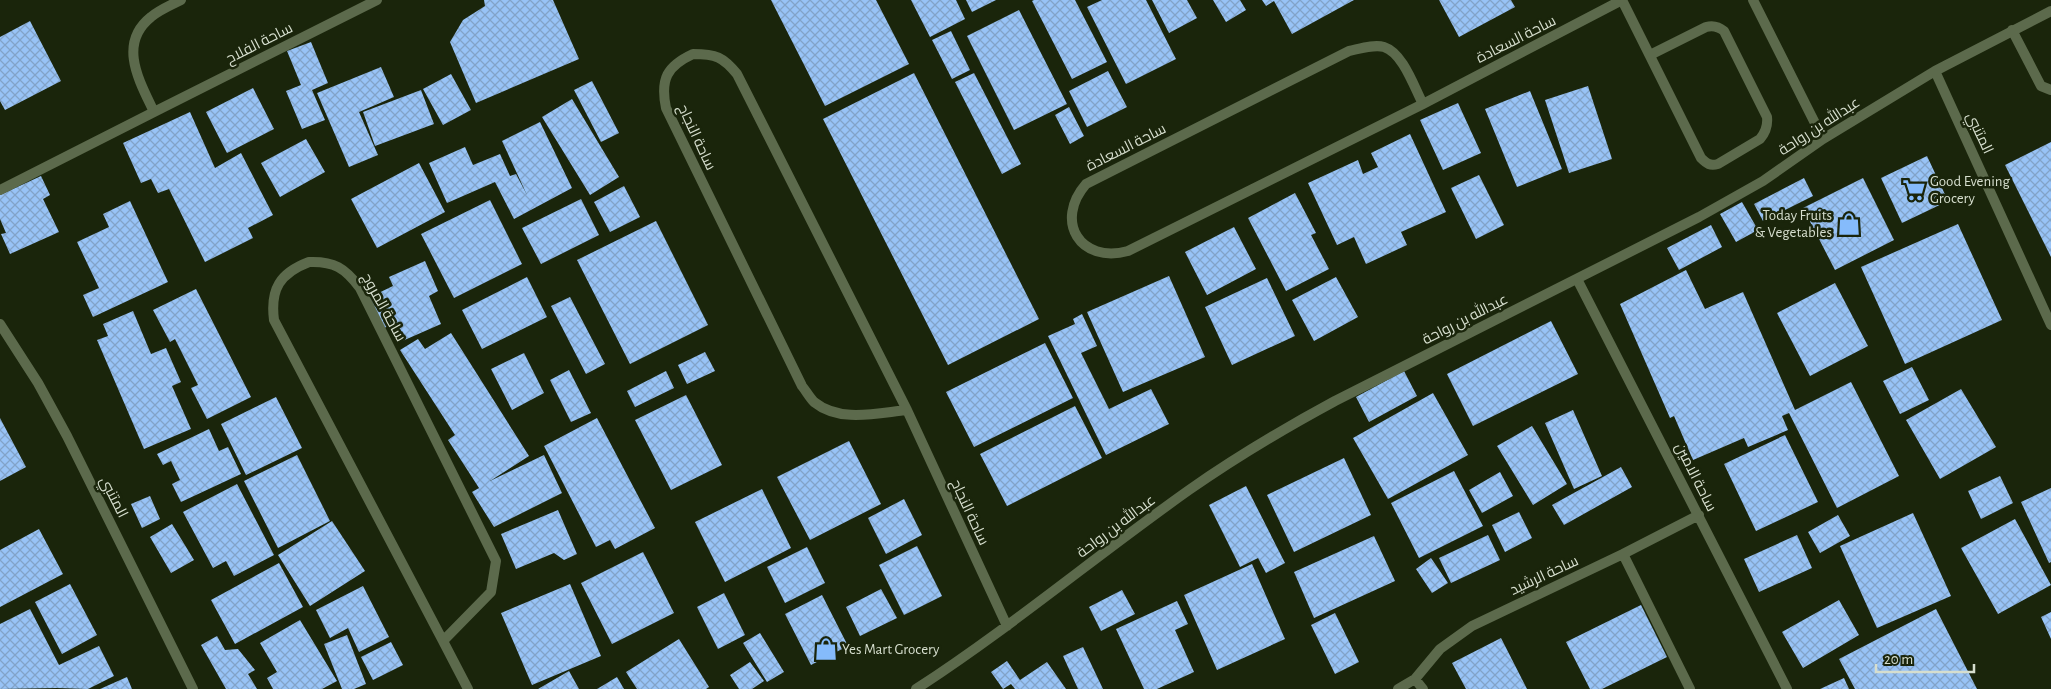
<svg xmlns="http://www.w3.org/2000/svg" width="2051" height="689" font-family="'Alegreya Sans',Cairo,sans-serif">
<defs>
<pattern id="building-cross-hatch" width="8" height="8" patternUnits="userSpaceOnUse" patternTransform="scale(1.25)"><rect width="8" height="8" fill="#98c3f6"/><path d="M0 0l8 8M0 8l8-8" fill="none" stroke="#82a3c8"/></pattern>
</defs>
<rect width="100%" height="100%" fill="#1a250b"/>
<!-- building -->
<path fill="url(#building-cross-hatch)" d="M484 0H553L579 59 476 103 450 42 463 20 485 6Z
M771 0H876L909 64 825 106Z
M911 0H956L965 19 930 37Z
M966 0H996L972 12Z
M1034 0H1075L1107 62 1072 79 1032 1Z
M1102 0H1146L1176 59 1126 84 1087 7Z
M1152 0H1187L1197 18 1169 33Z
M1213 0H1240L1246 10 1226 22Z
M1262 0H1354L1292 34 1274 1 1266 6Z
M1439 0H1511L1515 7 1459 37Z
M1019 10 1067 104 1014 130 967 36Z
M30 21 61 81 5 110 0 101V37Z
M951 31 970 70 952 79 932 40Z
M311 42 328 83 312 90 325 120 302 129 286 91 301 85 287 51Z
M381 67 394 97 359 112 378 155 349 167 317 93Z
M1108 71 1127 107 1087 127 1069 91Z
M914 73 1039 319 948 365 823 119Z
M974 73 1021 164 1002 174 955 82Z
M451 74 471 110 443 125 423 89Z
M592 81 619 133 601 142 574 90Z
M1588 86 1612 159 1569 173 1545 100Z
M253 88 274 129 227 153 206 112Z
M421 90 434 124 375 146 363 112Z
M1530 91 1562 169 1517 187 1485 109Z
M572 99 619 177 590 195 542 117Z
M1458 103 1481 153 1443 170 1420 120Z
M1069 107 1084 136 1070 144 1055 115Z
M190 112 215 168 241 153 273 215 248 228 253 238 205 262 169 189 158 193 151 179 141 183 123 143Z
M540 122 572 188 514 219 495 182 447 203 429 163 465 147 473 165 500 154 510 176 516 174 527 195 502 141Z
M1410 134 1446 212 1401 232 1407 245 1366 264 1354 237 1337 245 1308 183 1358 160 1363 174 1378 167 1371 153Z
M306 139 325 172 280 197 261 163Z
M2051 142V257L2005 165Z
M1927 156 1948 201 1902 223 1881 178Z
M419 163 445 212 377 248 351 199Z
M1479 175 1504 225 1476 239 1451 188Z
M41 176 50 195 43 199 59 232 10 254 1 234 6 233 0 219V195Z
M1804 178 1813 196 1763 221 1754 204Z
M1863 178 1894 240 1835 270 1803 208Z
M624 186 640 217 610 232 594 202Z
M1295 193 1316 233 1311 235 1329 269 1286 291 1248 218Z
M581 199 599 235 541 264 522 228Z
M490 200 522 264 454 298 421 234Z
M130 201 168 282 93 317 83 295 99 288 77 242 109 227 103 214Z
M1742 202 1758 230 1736 242 1720 214Z
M656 221 708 325 630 364 577 260Z
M1958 224 2002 320 1905 364 1861 267Z
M1711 225 1722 247 1679 270 1667 248Z
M1234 227 1256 269 1207 295 1185 252Z
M425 261 438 291 429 296 441 324 400 342 392 325 381 329 368 298 393 286 389 277Z
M1686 270 1705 309 1743 292 1795 410 1851 382 1899 476 1837 508 1789 413 1782 416 1788 430 1748 447 1744 438 1693 460 1674 416 1670 418 1620 304Z
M1169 276 1205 357 1123 392 1087 312Z
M527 277 547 317 482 349 462 310Z
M1336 277 1358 317 1314 341 1292 300Z
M1267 278 1295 336 1232 365 1205 307Z
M1835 283 1868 346 1810 376 1777 313Z
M196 289 251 397 207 419 191 388 198 385 175 339 170 342 153 310Z
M570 297 605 364 586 374 551 306Z
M133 311 151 354 166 348 181 382 172 386 191 429 144 449 97 340 108 336 103 324Z
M1082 314 1097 346 1081 353 1109 409 1151 389 1169 424 1106 455 1048 336 1075 324 1073 319Z
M1551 321 1578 374 1473 426 1447 374Z
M451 333 529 456 490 481 544 455 562 493 494 527 472 492 479 488 448 440 455 435 400 350 418 339 425 349Z
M1045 343 1073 398 974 447 946 392Z
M705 352 715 371 687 384 678 365Z
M524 353 544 393 512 410 491 369Z
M1912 367 1929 400 1900 414 1883 381Z
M569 370 591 413 571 422 550 380Z
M666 371 674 388 635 407 627 391Z
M1404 371 1417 396 1369 422 1356 397Z
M1961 389 1996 447 1940 479 1906 420Z
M1433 393 1468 455 1388 499 1353 438Z
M686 395 722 465 671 490 635 420Z
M276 397 302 448 246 475 221 424Z
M1075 406 1102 458 1007 506 980 454Z
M1573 410 1602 476 1574 489 1545 423Z
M0 418 26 467 0 481Z
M597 418 655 528 615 549 610 540 596 547 544 446Z
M1532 426 1567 484 1533 505 1497 446Z
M209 429 219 451 228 447 241 474 181 502 172 484 180 480 171 461 163 465 157 454Z
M1785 435 1818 502 1756 531 1724 464Z
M849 441 881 504 810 540 777 477Z
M297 455 330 521 278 548 244 481Z
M1344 458 1371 515 1294 552 1267 495Z
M1621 467 1632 487 1564 525 1552 505Z
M1454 471 1483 526 1419 558 1391 503Z
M1500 472 1513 496 1482 513 1469 490Z
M2000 476 2013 503 1981 519 1968 491Z
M237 484 274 555 234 576 226 561 213 568 183 512Z
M1246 486 1285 563 1266 573 1258 558 1240 567 1209 505Z
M2051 488V562L2049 563 2021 502Z
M762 489 791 548 725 582 695 522Z
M150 496 160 519 142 528 131 504Z
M904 499 922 535 886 554 868 518Z
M558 510 577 554 564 560 554 553 516 569 501 534Z
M1519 512 1532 538 1505 552 1492 525Z
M1913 513 1951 596 1877 628 1840 546Z
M1838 515 1850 536 1820 553 1808 532Z
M2015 519 2051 585 1998 614 1961 548Z
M332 521 365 571 310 606 278 555Z
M172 524 194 560 171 573 150 537Z
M39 529 63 574 0 607V550Z
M1488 535 1500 560 1451 583 1439 558Z
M1797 535 1812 568 1759 592 1744 559Z
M1374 536 1395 581 1314 618 1294 572Z
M917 546 942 596 904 615 879 565Z
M807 547 825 583 785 603 767 567Z
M643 552 674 613 612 644 581 583Z
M1431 558 1448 583 1432 593 1416 569Z
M279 563 303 607 235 644 211 600Z
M1252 564 1285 639 1217 670 1184 595Z
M70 584 97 635 62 654 35 602Z
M570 584 601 656 532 685 501 613Z
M363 586 389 637 359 652 348 628 330 638 316 610Z
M881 589 897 618 860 636 846 607Z
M1122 590 1135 614 1101 631 1089 607Z
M724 593 745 635 718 649 697 607Z
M822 595 848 646 811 665 785 614Z
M1839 600 1859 635 1803 668 1782 632Z
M1177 601 1188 624 1175 630 1194 672 1157 689H1144L1116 629Z
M1641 605 1667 657 1602 689H1590L1566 642Z
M30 609 59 665 99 646 114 676 88 689 57 688 0 689V624Z
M1936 609 1977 689H1855L1839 659Z
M2051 612V639L2041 617Z
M1335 613 1359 662 1335 674 1311 625Z
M300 620 337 681 322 689H273L267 678 277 672 260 643Z
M760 633 784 672 767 682 743 643Z
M347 635 366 684 354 689H342L324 644Z
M217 636 225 650 238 649 255 670 248 674 257 689H226L201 645Z
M1501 638 1527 689H1466L1452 663Z
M679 639 709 687 706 689H637L626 672Z
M391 642 403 665 373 680 361 657Z
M1083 647 1103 689H1078L1063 656Z
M1007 661 1020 680 1047 662 1066 689H1015L1011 684 1003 689 991 672Z
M750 662 764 681 752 689H739L730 675Z
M569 671 579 689H538Z
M127 677 132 689H100Z
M617 677 624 689H597Z
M1844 678 1849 689H1820Z"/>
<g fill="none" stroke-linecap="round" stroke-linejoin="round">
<!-- lane -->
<path stroke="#5c6a4c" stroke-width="10" d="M1622 0 1701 158C1707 164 1710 166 1718 164L1760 139C1766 132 1768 126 1767 117L1724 31C1718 26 1713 25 1706 27L1650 55"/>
<!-- street -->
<path stroke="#5c6a4c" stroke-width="10" d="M181 0C171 5 159 10 151 17 117 44 140 82 154 112L377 0
M1753 0 1823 139
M2012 30 2041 86 2051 90
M693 54C716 54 723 57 737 74L907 410C877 413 840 423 814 402 810 398 806 391 802 386L666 108C660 79 667 66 693 54Z
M1935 71 2051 325
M1423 104C1414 87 1403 53 1384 47 1374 44 1359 49 1349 51L1086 184C1054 221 1080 264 1128 251L1423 104 1622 0
M0 190 154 112
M309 262C334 261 345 268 360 288L496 561 491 592 443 641 274 320C270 289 280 273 309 262Z
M1577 279 1787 689
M0 324 38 383 67 436 193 689
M907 410 1007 626
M1623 554 1690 689
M443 641 468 689
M1415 679 1423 689
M916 689C1010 628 1097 555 1189 490 1236 457 1285 428 1335 401L1699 217 1763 181 1823 139 1935 71 2051 11
M1398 689 1415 679 1440 649 1472 626 1623 554 1699 515"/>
</g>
<!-- icons -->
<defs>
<symbol id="supermarket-bare" viewBox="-9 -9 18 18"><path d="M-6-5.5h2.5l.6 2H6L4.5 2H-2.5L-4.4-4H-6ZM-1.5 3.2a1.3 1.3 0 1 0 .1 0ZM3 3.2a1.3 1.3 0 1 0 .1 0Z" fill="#85bbfb" stroke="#1a250b" stroke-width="2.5" paint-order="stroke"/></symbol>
<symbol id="shop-bare" viewBox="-9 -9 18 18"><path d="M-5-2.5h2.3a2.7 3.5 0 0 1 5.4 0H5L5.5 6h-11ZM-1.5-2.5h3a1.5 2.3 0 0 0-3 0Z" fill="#85bbfb" stroke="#1a250b" stroke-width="2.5" paint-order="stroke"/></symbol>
</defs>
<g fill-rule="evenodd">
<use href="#supermarket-bare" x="1898" y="174" width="32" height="32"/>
<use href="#shop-bare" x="1833" y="208" width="32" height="32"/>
<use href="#shop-bare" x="810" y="633" width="32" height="32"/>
</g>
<g text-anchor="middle" stroke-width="5" stroke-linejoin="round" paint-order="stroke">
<!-- street labels -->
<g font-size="15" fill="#d6dece" stroke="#1a250b">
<text transform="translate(1516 39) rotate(-27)" y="5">ساحة السعادة</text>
<text transform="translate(259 43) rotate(-27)" y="5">ساحة الفلاح</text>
<text transform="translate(1819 126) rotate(-33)" y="5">عبدالله بن رواحة</text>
<text transform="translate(1980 133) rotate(65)" y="5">المتنبي</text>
<text transform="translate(697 137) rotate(65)" y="5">ساحة النجاح</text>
<text transform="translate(1126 147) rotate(-27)" y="5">ساحة السعادة</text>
<text transform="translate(384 307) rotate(61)" y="5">ساحة المروج</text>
<text transform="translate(1465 319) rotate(-27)" y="5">عبدالله بن رواحة</text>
<text transform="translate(1696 477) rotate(63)" y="5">ساحة الامين</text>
<text transform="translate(114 497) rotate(63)" y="5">المتنبي</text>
<text transform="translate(970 512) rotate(65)" y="5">ساحة النجاح</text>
<text transform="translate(1116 526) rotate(-37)" y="5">عبدالله بن رواحة</text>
<text transform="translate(1544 575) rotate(-25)" y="5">ساحة الرشيد</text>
</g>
<!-- poi labels -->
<g font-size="15" fill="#d6dece" stroke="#1a250b" text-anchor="start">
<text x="1930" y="186">Good Evening<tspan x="1930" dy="17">Grocery</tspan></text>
<text x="1832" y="220" text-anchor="end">Today Fruits<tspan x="1832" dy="17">&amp; Vegetables</tspan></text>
<text x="842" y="654">Yes Mart Grocery</text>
</g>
</g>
<!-- scale -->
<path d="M1876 664v8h98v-8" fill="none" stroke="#d6dece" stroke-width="2.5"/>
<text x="1884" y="664" font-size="15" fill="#d6dece" stroke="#1a250b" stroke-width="4" paint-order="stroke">20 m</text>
</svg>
